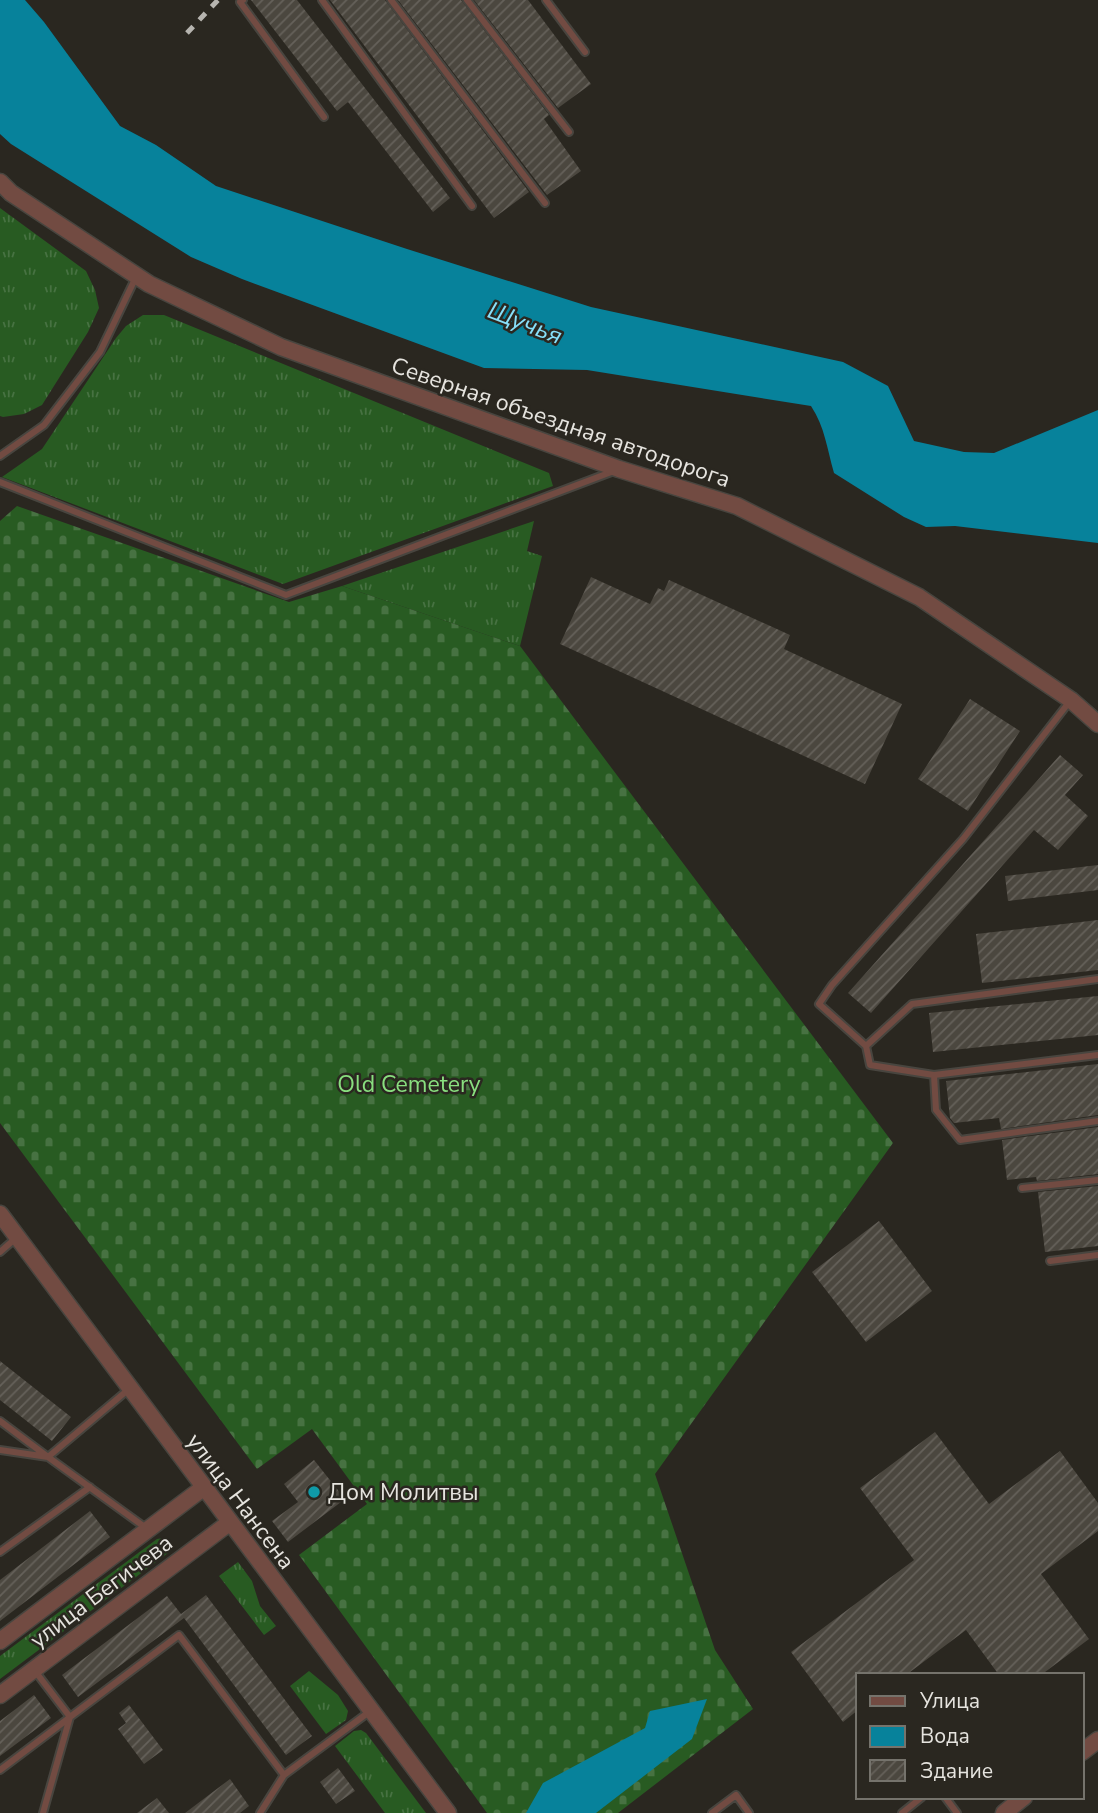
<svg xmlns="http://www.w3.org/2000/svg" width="1098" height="1813" font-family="'Nunito Sans',sans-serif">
<defs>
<pattern id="grass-tufts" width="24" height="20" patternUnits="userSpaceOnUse" patternTransform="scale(1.75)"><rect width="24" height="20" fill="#285b22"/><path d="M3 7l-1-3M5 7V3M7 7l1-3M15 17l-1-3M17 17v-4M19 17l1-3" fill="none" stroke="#477242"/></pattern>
<pattern id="cemetery-stones" width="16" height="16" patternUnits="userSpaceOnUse" patternTransform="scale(1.75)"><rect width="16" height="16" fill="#285b22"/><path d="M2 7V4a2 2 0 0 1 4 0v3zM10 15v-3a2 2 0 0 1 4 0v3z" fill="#477242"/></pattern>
<pattern id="building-hatch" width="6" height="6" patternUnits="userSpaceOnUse" patternTransform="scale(1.75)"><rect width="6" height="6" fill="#4b473f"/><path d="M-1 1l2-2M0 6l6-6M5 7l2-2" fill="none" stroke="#65615a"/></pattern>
</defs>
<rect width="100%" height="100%" fill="#2a2720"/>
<!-- grass -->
<path fill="url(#grass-tufts)" d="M0 208 86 271 95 290 99 308 88 332 42 405 24 414 3 417 0 416Z
M143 315H164L549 473 553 486 283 584 2 477 42 449 116 338 126 326Z
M534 521 527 551 542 556 520 646 342 586Z
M163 1538 170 1544 168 1553 0 1679V1656L157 1539Z
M238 1562 252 1581 260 1606 276 1626 264 1635 219 1576Z
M309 1671 338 1695 348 1711 346 1720 326 1734 290 1686Z
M361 1730 366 1733 426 1813H385L335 1746 354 1731Z"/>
<!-- cemetery -->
<path fill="url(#cemetery-stones)" d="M17 506 289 602 342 586 520 646 893 1143 655 1474 715 1650 753 1709 618 1813H487L299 1555 367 1504 312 1429 257 1469 0 1123V521Z"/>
<!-- water -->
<path fill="#07829b" d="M0 0H25L44 22 120 126 156 145 216 186 407 249 591 307 843 362 888 386 914 441 964 452 994 453 1098 410V543L955 526 926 527 904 517 834 473C827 449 825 427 811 406L587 370 484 368 242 279 191 257 11 144 0 134Z
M707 1699 692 1739 596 1813H526L543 1783 645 1728 650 1711Z"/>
<!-- building -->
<path fill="url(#building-hatch)" d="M251 0H297L450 198 433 212 348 102 337 111Z
M330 0H385L529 192 494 218Z
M398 0H461L549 115 544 119 581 171 547 195Z
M474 0H528L591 84 558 108Z
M591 577 650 604 658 588 664 591 669 580 790 635 784 649 902 704 865 784 560 644Z
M970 699 1020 731 968 811 918 779Z
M1060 755 1083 775 1065 795 1088 816 1058 850 1034 830 871 1013 848 993Z
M1098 865V890L1008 901 1005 876Z
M1098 920V970L982 983 976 934Z
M1098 996V1035L933 1052 929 1013Z
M1098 1064V1115L1001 1129 999 1118 954 1123 950 1118 946 1081Z
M1098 1127V1174L1037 1181 1036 1177 1007 1180 1002 1140Z
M1098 1186V1246L1045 1252 1038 1192Z
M879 1221 932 1291 866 1342 812 1272Z
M0 1361 71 1417 52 1441 0 1400Z
M935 1432 989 1504 1060 1451 1098 1503V1531L1041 1574 1089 1639 1041 1675H999L966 1630 906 1675H858V1710L843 1722 791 1652 914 1560 860 1488Z
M314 1460 345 1499 288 1542 272 1521 298 1502 284 1484Z
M90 1511 110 1537 0 1621V1580Z
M206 1595 312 1736 286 1755 184 1618 78 1697 62 1675 167 1596 181 1614Z
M34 1695 51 1718 0 1756V1721Z
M129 1705 163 1750 144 1764 118 1729 126 1723 119 1713Z
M338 1768 355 1791 336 1804 320 1782Z
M230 1779 249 1806 240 1813H185Z
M157 1798 169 1813H137Z"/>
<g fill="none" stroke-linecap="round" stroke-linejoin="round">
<defs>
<path id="service" d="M243 0 240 2 324 117
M322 0 472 206
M391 0 545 203
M467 0 569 132
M546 0 585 52
M0 456 44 425 100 352 136 277
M0 482 286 595 614 471
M866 1046 819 1004 832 985 963 839 1070 701
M1098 1055 934 1075 936 1110 960 1140 1098 1121
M934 1075 870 1065 866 1046 912 1004 1098 979
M1022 1188 1098 1180
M0 1252 16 1238
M1050 1261 1098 1255
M0 1421 48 1457 129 1389
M0 1450 48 1457 146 1528
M0 1552 90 1487
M35 1671 70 1717 179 1635 284 1775
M0 1770 69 1718
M945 1797 957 1813
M43 1813 70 1717
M260 1813 284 1775 369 1712
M712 1813 736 1795 749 1813
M902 1813 922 1797"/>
<path id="tertiary" d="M0 182 11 193 149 284 281 347 619 469 737 506 919 597 1071 700 1098 724
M0 1214 448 1813
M0 1641 203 1488
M0 1695 229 1523
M1082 1752 1098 1740
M1004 1813 1024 1797"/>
</defs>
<!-- service casing -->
<use href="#service" stroke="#48453f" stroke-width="10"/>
<!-- tertiary casing -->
<use href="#tertiary" stroke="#48453f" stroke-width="19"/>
<!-- service -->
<use href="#service" stroke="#724b42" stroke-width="6"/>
<!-- tertiary -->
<use href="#tertiary" stroke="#724b42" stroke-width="16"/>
<!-- rail -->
<path stroke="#b6b4af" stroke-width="5" stroke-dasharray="9 9" stroke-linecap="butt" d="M187 33 218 0"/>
</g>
<!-- markers -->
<circle fill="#0f9aa8" stroke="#2a2720" stroke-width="2.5" cx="314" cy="1492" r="7"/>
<g text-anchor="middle" stroke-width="5" stroke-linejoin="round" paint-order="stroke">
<!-- street labels -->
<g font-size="23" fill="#e6e4df" stroke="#2a2720">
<text transform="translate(561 422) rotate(19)" y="8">Северная объездная автодорога</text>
<text transform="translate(241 1501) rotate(53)" y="8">улица Нансена</text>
<text transform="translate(101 1591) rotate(-37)" y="8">улица Бегичева</text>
</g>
<!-- park labels -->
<g font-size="23" fill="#89df7f" stroke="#2a2720">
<text x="409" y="1092">Old Cemetery</text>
</g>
<!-- poi labels -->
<g font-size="23" fill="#e6e4df" stroke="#2a2720" text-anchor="start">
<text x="328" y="1500">Дом Молитвы</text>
</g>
<!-- water labels -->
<g font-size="24" font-style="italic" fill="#87e0fa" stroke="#2a2720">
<text transform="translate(525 323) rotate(21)" y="8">Щучья</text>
</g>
</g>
<!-- legend -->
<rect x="856" y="1673" width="228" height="126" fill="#2a2720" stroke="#75736c" stroke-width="2"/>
<rect x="870" y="1696" width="35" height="10" fill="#724b42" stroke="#75736c" stroke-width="2"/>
<text x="920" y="1708" font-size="21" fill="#e6e4df">Улица</text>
<rect x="870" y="1726" width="35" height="21" fill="#07829b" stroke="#75736c" stroke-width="2"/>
<text x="920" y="1743" font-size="21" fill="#e6e4df">Вода</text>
<rect x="870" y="1760" width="35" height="21" fill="url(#building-hatch)" stroke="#75736c" stroke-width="2"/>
<text x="920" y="1778" font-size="21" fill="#e6e4df">Здание</text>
</svg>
